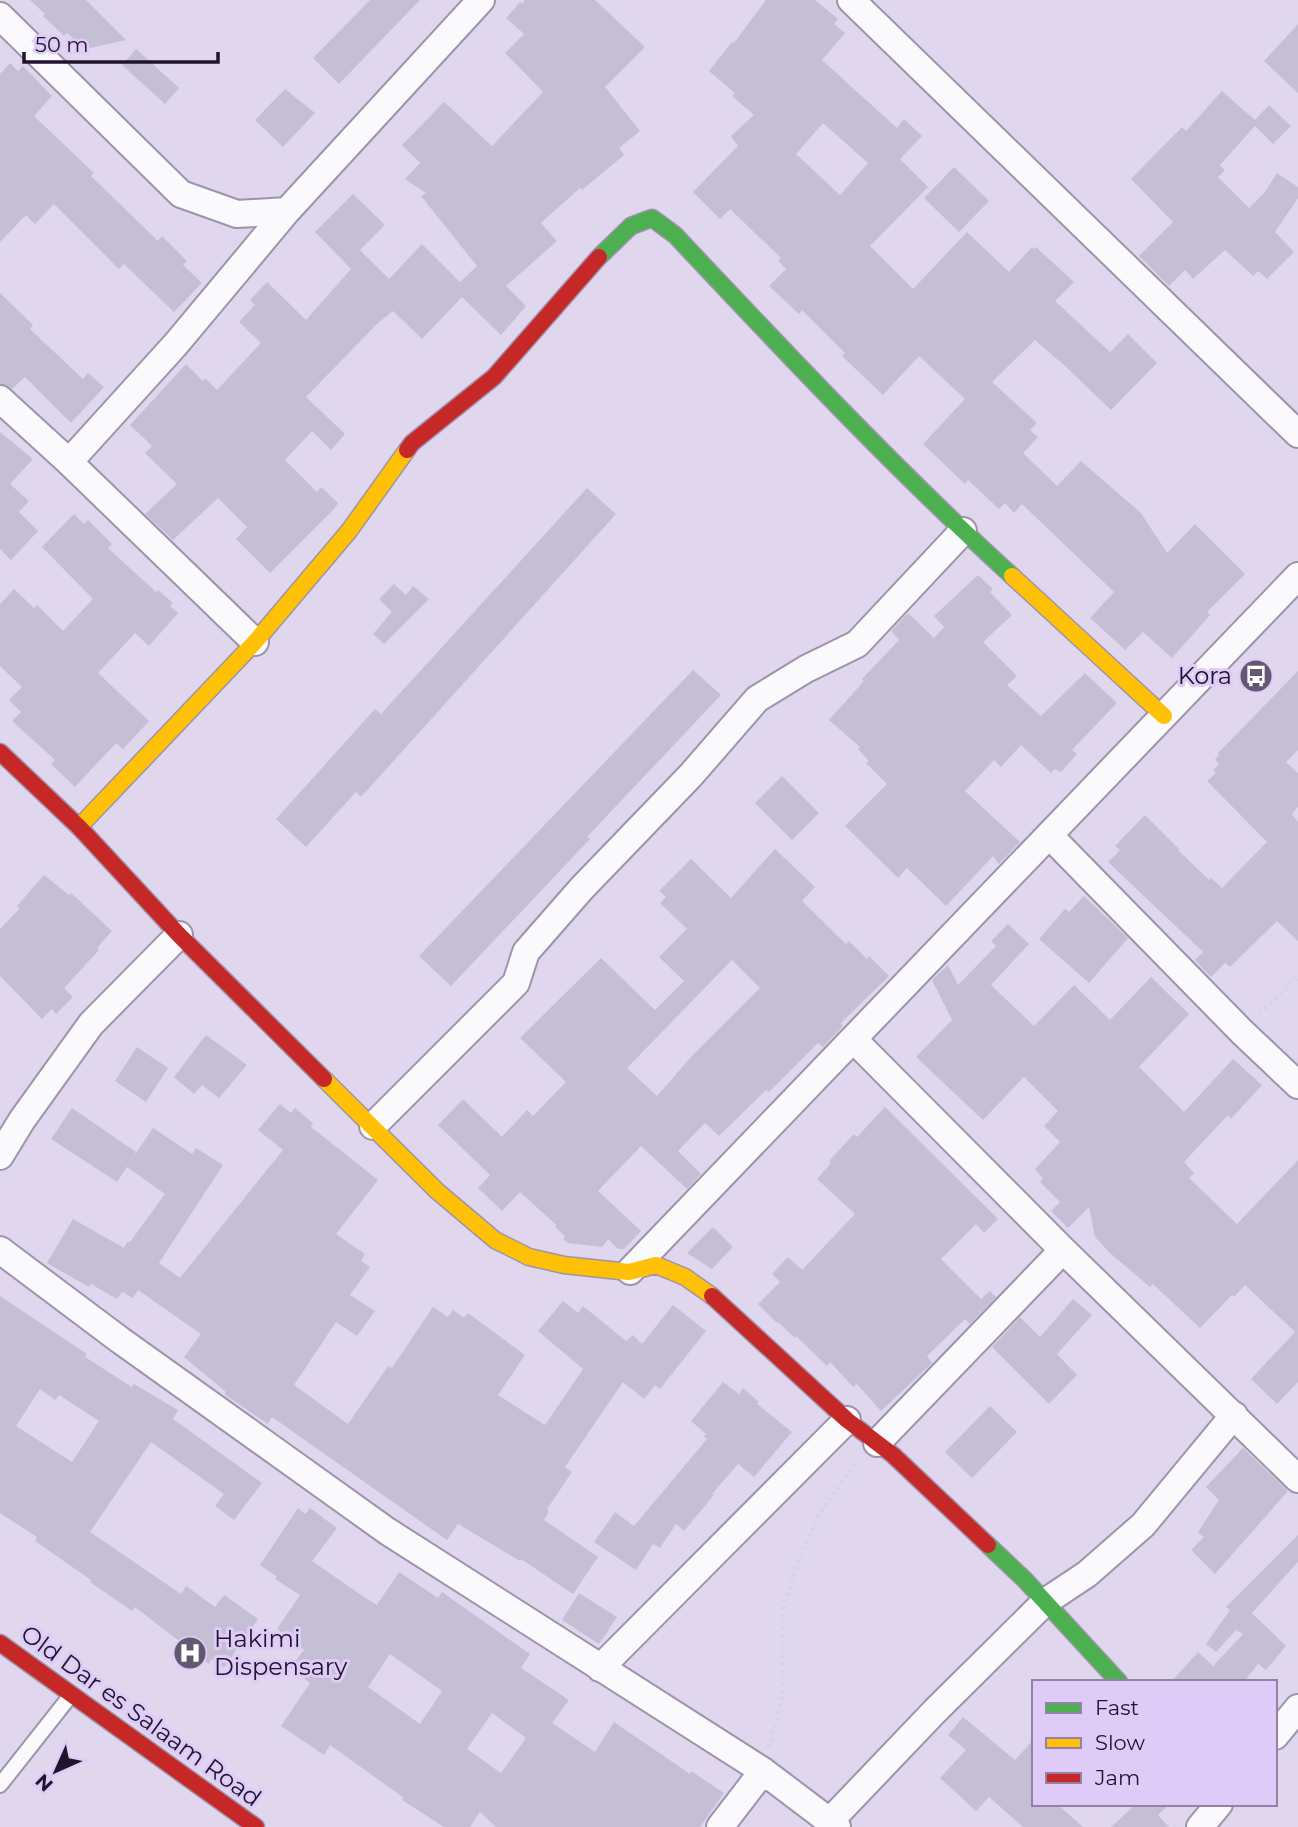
<svg xmlns="http://www.w3.org/2000/svg" width="1298" height="1827" font-family="Montserrat,sans-serif">
<rect width="100%" height="100%" fill="#e0d6ee"/>
<!-- building -->
<path fill="#c5bfd5" fill-rule="evenodd" d="M30 0H86L126 40 85 49 67 33 64 36 43 16 45 14Z
M370 0H420L339 84 313 58Z
M525 0H595L645 47 605 87 640 131 619 148 624 155 582 190 580 188 541 223 557 241 506 286 526 306 501 335 462 297 422 339 393 311 377 324 306 397 345 434 331 450 312 431 285 460 317 492 321 487 338 503 334 509 270 573 236 539 247 527 218 498 173 540 145 514 177 484 145 453 152 446 130 425 186 364 203 381 205 378 217 390 261 343 239 322 255 305 250 300 267 282 306 320 351 269 315 232 353 194 385 225 360 250 389 279 422 244 460 282 477 266 421 196 426 193 405 179 420 163 402 145 444 102 492 146 543 92 505 53 524 34 506 18 520 2 522 4Z
M766 0H815L838 19 834 24 845 33 822 60 897 128 904 119 922 136 900 159 928 187 870 246 913 289 967 232 1009 272 1032 247 1034 249 1036 247 1074 282 1055 301 1110 352 1128 334 1157 363 1111 410 1066 367 1035 340 992 382 1037 423 1030 430 1038 437 1023 453 1057 486 1081 461 1141 513 1167 553 1195 524 1245 574 1207 612 1210 615 1172 658 1143 632 1125 650 1090 618 1114 592 1022 504 1014 513 1005 503 999 509 968 480 965 484 923 444 965 399 919 356 883 395 842 356 845 353 802 310 799 314 769 286 786 269 778 261 781 258 730 209 720 219 693 192 738 146 731 136 754 115 732 96 735 93 709 71 732 42 734 43ZM823 123 868 163 840 195 796 154Z
M1298 24V93L1264 61Z
M136 49 179 88 165 104 122 65Z
M10 63 18 71 23 66 52 96 34 116 94 173 91 176 158 241 162 236 187 261 183 265 202 283 174 312 124 264 119 269 54 204 35 224 26 215 0 242V74Z
M285 89 315 113 283 147 255 120Z
M1222 91 1255 120 1269 105 1291 126 1273 144 1255 126 1220 165 1225 170 1218 177 1249 208 1265 192 1277 173 1298 187V198L1275 232 1294 252 1267 279 1258 271 1253 276 1225 250 1193 279 1185 270 1169 286 1139 256 1173 222 1131 179 1182 127 1186 131Z
M954 167 989 201 959 232 924 198Z
M0 293 33 325 30 329 83 379 88 373 104 387 71 423 25 377 12 389 0 384Z
M0 432 33 459 10 484 29 501 19 512 38 531 11 560 0 549Z
M587 488 616 514 361 797 356 792 306 847 276 819 375 709 381 714Z
M74 514 84 524 88 520 112 544 108 548 156 592 158 590 173 603 170 606 178 613 149 646 135 633 98 673 149 721 123 749 116 743 75 787 51 764 55 760 12 721 21 712 9 700 22 687 0 666V604L14 589 34 608 37 605 63 631 93 599 42 547Z
M978 575 993 589 990 592 1012 615 983 642 1017 676 1007 685 1041 716 1085 673 1117 703 1072 750 1077 754 1061 772 1054 769 1051 773 1021 745 1001 767 994 760 965 791 1020 842 999 864 993 856 946 906 907 868 898 878 845 826 887 784 866 763 869 761 858 749 860 747 829 720 864 681 862 679 899 640 891 631 908 613 934 638 944 627 934 616Z
M394 584 406 595 413 586 429 599 384 644 373 634 392 612 379 599Z
M693 670 721 695 587 837 590 839 451 986 419 956Z
M1298 671V750L1286 762 1298 773V807L1292 814 1298 822V941L1277 921 1230 967 1225 963 1211 977 1195 960 1203 952 1108 862 1120 850 1115 846 1145 815 1179 849 1178 850 1209 880 1211 878 1222 888 1267 842 1207 781 1216 773 1213 770 1219 764 1215 759 1219 755 1218 753Z
M782 776 819 813 792 840 755 803Z
M775 849 815 887 802 901 846 944 849 941 867 959 869 956 889 976 841 1023 843 1026 823 1047 818 1043 769 1092 766 1090 719 1136 705 1123 678 1151 701 1174 687 1189 641 1146 598 1191 641 1231 624 1249H618L608 1239 602 1247 568 1243 563 1239 565 1236 555 1227 556 1225 520 1192 502 1211 478 1188 490 1175 438 1125 463 1099 502 1137 527 1110 533 1116 566 1082 520 1038 601 958 655 1010 684 981 659 957 687 929 660 903 666 897 659 891 691 859 731 898ZM732 960 760 988 692 1056 657 1096 627 1068Z
M44 875 69 895 71 893 112 931 97 948 99 950 64 988 73 997 56 1014 52 1009 42 1019 0 976V929L20 908 17 906Z
M1084 896 1128 938 1089 983 1039 939 1065 909 1069 912Z
M1008 924 1029 944 991 985 1034 1026 1074 985 1110 1020 1151 977 1189 1014 1139 1067 1184 1112 1233 1059 1262 1085 1231 1119 1228 1115 1184 1162 1194 1173 1189 1178 1237 1224 1298 1160V1382L1277 1404 1251 1379 1295 1332 1245 1285 1234 1297 1232 1295 1200 1328 1153 1284 1150 1287 1110 1253 1095 1237 1089 1207 1068 1228 1051 1211 1060 1202 1040 1182 1043 1178 1035 1169 1060 1142 1044 1126 1058 1111 1024 1077 983 1120 916 1057 952 1020 932 980 948 965 958 985 996 946 991 941Z
M206 1035 247 1065 219 1098 202 1085 194 1094 174 1077Z
M137 1047 168 1068 146 1102 115 1081Z
M280 1104 291 1113 295 1108 313 1123 311 1127 378 1180 336 1234 365 1254 361 1261 370 1267 350 1295 375 1311 357 1336 336 1322 294 1385 348 1424 388 1366 392 1368 433 1307 448 1317 453 1310 464 1318 468 1313 525 1355 498 1395 545 1425 583 1369 538 1331 563 1301 578 1313 583 1306 626 1341 633 1335 642 1344 673 1305 706 1331 660 1389 655 1385 644 1399 623 1382 565 1467 572 1472 547 1509 549 1511 544 1520 598 1557 573 1594 521 1559 520 1561 458 1524 447 1540 272 1417 268 1424 224 1394 226 1392 184 1357 201 1334 138 1290 133 1298 122 1292 117 1299 91 1284 89 1287 47 1263 73 1219 124 1248 128 1241 130 1242 165 1194 127 1167 117 1182 51 1139 72 1108 136 1152 130 1162 153 1128 192 1154 196 1148 223 1165 159 1263 180 1278 283 1150 258 1130Z
M885 1107 998 1219 984 1233 976 1224 941 1259 981 1299 990 1291 996 1297 970 1324 965 1319 927 1356 932 1363 881 1411 857 1384 853 1387 830 1362 827 1366 796 1336 795 1338 778 1322 777 1323 758 1304 780 1282 772 1274 788 1257 802 1270 855 1214 817 1179 831 1163 829 1161 854 1134 857 1137Z
M713 1227 733 1247 712 1269 687 1253Z
M0 1296 87 1354 85 1357 132 1387 134 1384 178 1410 173 1419 262 1483 234 1520 215 1506 224 1494 151 1442 90 1532 181 1594 186 1586 215 1607 224 1595 258 1619 224 1668 212 1659 209 1664 135 1607 132 1611 90 1582 91 1580 35 1541 37 1537 0 1513ZM40 1389 55 1400 59 1395 99 1421 72 1462 16 1426Z
M1073 1299 1092 1315 1057 1354 1077 1375 1049 1404 992 1347 1020 1317 1040 1337Z
M723 1382 739 1394 743 1388 759 1402 757 1404 792 1432 754 1477 738 1464 712 1494 714 1495 684 1531 676 1524 660 1548 653 1544 636 1570 594 1542 615 1512 634 1526 707 1439 704 1436 706 1434 691 1421Z
M990 1406 1017 1432 972 1478 945 1452Z
M1243 1448 1288 1491 1215 1574 1191 1550 1204 1537 1198 1532 1219 1500 1206 1487Z
M298 1508 305 1514 310 1508 337 1528 312 1561 361 1595 377 1605 399 1572 438 1598 442 1592 530 1654 521 1668 569 1700 552 1723 595 1752 614 1722 690 1774 691 1771 724 1793 700 1827H496L480 1812 470 1827H444L402 1800 404 1798 330 1745 324 1755 281 1726 310 1683 290 1668 304 1650 277 1629 300 1595 275 1579 277 1577 260 1565ZM390 1654 442 1691 420 1724 368 1687ZM492 1713 526 1738 501 1773 467 1749Z
M1298 1535V1562L1252 1613 1286 1646 1266 1670 1258 1664 1244 1682H1171L1198 1652 1213 1666 1243 1634 1236 1630 1216 1652 1206 1644 1230 1610 1226 1607Z
M579 1593 617 1617 599 1644 562 1620Z
M963 1717 1015 1760 1034 1739V1804H1057L1083 1827H1023L989 1797 976 1811 940 1778 966 1750 948 1735Z
M1136 1804H1170L1158 1815 1169 1827H1111Z"/>
<g fill="none" stroke-linecap="round" stroke-linejoin="round">
<defs>
<path id="lane" d="M0 1785 71 1695"/>
<path id="street" d="M851 0 1298 434
M0 16 181 194 237 214 287 211 481 0
M0 399 69 462 255 642
M69 462 176 344 287 211
M1049 835 1242 1032 1298 1085
M853 1039 1063 1250 1298 1479
M373 1126 516 983 526 952 582 888 691 775 757 699 806 669 857 644 963 531
M0 1156 22 1120 91 1024 179 935
M0 1250 120 1340 387 1531 763 1771 837 1827
M630 1271 1298 576
M877 1443 1063 1250
M600 1668 847 1420
M1275 1736 1298 1708
M829 1822 935 1711 1045 1602 1087 1574 1143 1525 1234 1415
M720 1827 763 1771
M1200 1827 1219 1804"/>
<path id="fast" d="M599 257 631 226 652 218 675 235C784 351 894 468 1012 576
M988 1545 1025 1580 1119 1682"/>
<path id="slow" d="M1012 576 1164 716
M79 827 255 642 349 531 407 450
M324 1079 437 1191 495 1240 529 1257 564 1265 629 1272 656 1265 685 1277 712 1296"/>
<path id="jam" d="M407 450 412 443 494 377 599 257
M0 752 79 827 179 935 324 1079
M712 1296 847 1420 893 1455 988 1545
M0 1643 256 1827"/>
</defs>
<!-- lane casing -->
<use href="#lane" stroke="#9d93aa" stroke-width="18"/>
<!-- street casing -->
<use href="#street" stroke="#9d93aa" stroke-width="30"/>
<!-- fast casing -->
<use href="#fast" stroke="#9d93aa" stroke-width="19"/>
<!-- slow casing -->
<use href="#slow" stroke="#9d93aa" stroke-width="19"/>
<!-- jam casing -->
<use href="#jam" stroke="#9d93aa" stroke-width="19"/>
<!-- path -->
<path stroke="#d6d3da" stroke-width="4.5" stroke-dasharray="2 5" stroke-linecap="butt" d="M1260 1014 1298 977
M769 1747 783 1694V1607L803 1548 820 1513 845 1477 856 1465"/>
<!-- lane -->
<use href="#lane" stroke="#faf9fc" stroke-width="14"/>
<!-- street -->
<use href="#street" stroke="#faf9fc" stroke-width="26"/>
<!-- fast -->
<use href="#fast" stroke="#4caf50" stroke-width="16"/>
<!-- slow -->
<use href="#slow" stroke="#ffc107" stroke-width="16"/>
<!-- jam -->
<use href="#jam" stroke="#c62828" stroke-width="16"/>
</g>
<!-- icons -->
<defs>
<symbol id="bus-disc" viewBox="-11 -11 22 22"><circle r="9.5" fill="#635771" stroke="#dfcbf8"/><path d="M-5-6H5V4H4V6H2V4H-2V6H-4V4H-5ZM-3.5-4V0h7V-4ZM-3.5 1.2v1.5H-2V1.2ZM2 1.2v1.5H3.5V1.2Z" fill="#fff"/></symbol>
<symbol id="hospital-disc" viewBox="-11 -11 22 22"><circle r="9.5" fill="#635771" stroke="#dfcbf8"/><path d="M-5-5h3v3.5h4V-5h3V5h-3V1.5h-4V5h-3Z" fill="#fff"/></symbol>
</defs>
<g fill-rule="evenodd">
<use href="#bus-disc" x="1237" y="657" width="38" height="38"/>
<use href="#hospital-disc" x="171" y="1634" width="38" height="38"/>
</g>
<g text-anchor="middle" stroke-width="6" stroke-linejoin="round" paint-order="stroke">
<!-- poi labels -->
<g font-size="24" fill="#20132e" stroke="#dfcbf8" text-anchor="end">
<text x="1232" y="684">Kora</text>
<text x="214" y="1647" text-anchor="start">Hakimi<tspan x="214" dy="28">Dispensary</tspan></text>
</g>
<!-- street labels -->
<g font-size="24" fill="#20132e" stroke="#dfcbf8">
<text transform="translate(141 1716) rotate(36)" y="8">Old Dar es Salaam Road</text>
</g>
</g>
<!-- legend -->
<rect x="1032" y="1680" width="245" height="126" fill="#dfcbf8" stroke="#9381a7" stroke-width="2"/>
<rect x="1046" y="1703" width="35" height="10" fill="#4caf50" stroke="#9381a7" stroke-width="2"/>
<text x="1095" y="1715" font-size="21" fill="#20132e">Fast</text>
<rect x="1046" y="1738" width="35" height="10" fill="#ffc107" stroke="#9381a7" stroke-width="2"/>
<text x="1095" y="1750" font-size="21" fill="#20132e">Slow</text>
<rect x="1046" y="1773" width="35" height="10" fill="#c62828" stroke="#9381a7" stroke-width="2"/>
<text x="1095" y="1785" font-size="21" fill="#20132e">Jam</text>
<!-- north arrow -->
<g transform="translate(56 1771) rotate(225)" stroke="#dfcbf8" stroke-width="5" paint-order="stroke">
<path d="M0-5L12 26L0 18L-12 26Z" fill="#20132e"/>
<text y="-10" font-size="19" font-weight="bold" text-anchor="middle" fill="#20132e">N</text>
</g>
<!-- scale -->
<path d="M24 52v10h194v-10" fill="none" stroke="#20132e" stroke-width="3.5"/>
<text x="35" y="52" font-size="21" fill="#20132e" stroke="#dfcbf8" stroke-width="5" paint-order="stroke">50 m</text>
</svg>
